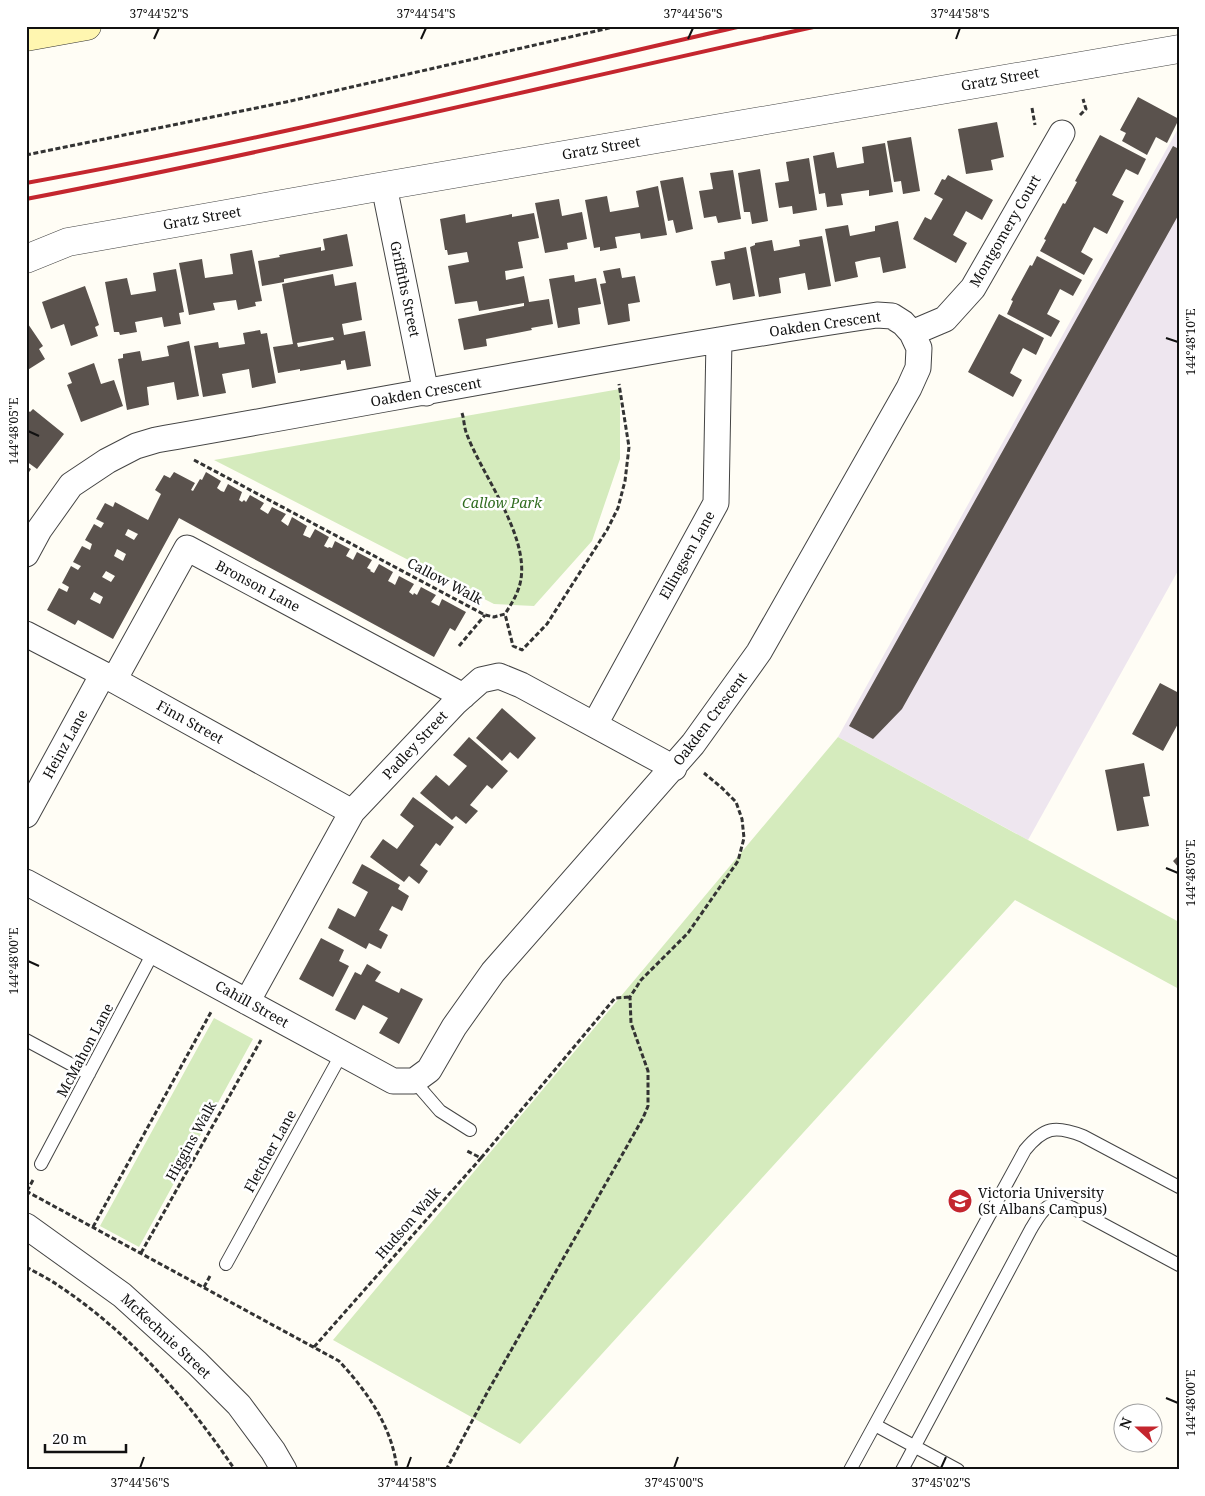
<svg xmlns="http://www.w3.org/2000/svg" width="1205" height="1496" font-family="'Noto Serif',serif">
<rect width="100%" height="100%" fill="#fffdf5"/>
<!-- industrial -->
<path fill="#eee6ef" d="M1179 127V569L1028 840 838 737Z"/>
<!-- green -->
<path fill="#d5ebbd" d="M620 389V459L592 541 534 606 494 604 214 460Z
M838 737 1179 922V989L1015 900 520 1444 333 1340Z
M214 1018 253 1039 139 1247 100 1226Z"/>
<!-- building -->
<path fill="#5a524d" fill-rule="evenodd" d="M1138 97 1179 119 1167 143 1156 137 1147 155 1122 141 1126 133 1120 130Z
M997 122 1004 157 991 160 993 170 966 174 958 129Z
M1100 135 1146 159 1138 175 1126 169 1112 195 1124 201 1107 234 1094 227 1081 252 1093 259 1084 275 1040 251 1046 240 1044 239 1063 203 1065 204 1077 182 1075 181Z
M911 137 920 191 903 194 901 181 894 182 887 141Z
M885 143 893 192 869 196V190L841 194 843 205 827 207 825 193 819 194 813 156 834 152 837 168 864 163 862 147Z
M1173 146 1179 149V214L902 709 873 739 849 726Z
M809 158 817 210 793 214 792 206 779 208 775 183 789 181 786 162Z
M760 169 768 221 752 224 750 212H744L738 173Z
M733 170 741 219 718 223 716 216 704 218 699 191 713 189 710 173Z
M948 175 993 200 982 220 966 211 953 235 967 243 956 263 913 239 925 217 931 220 943 199 934 194 942 179 945 180Z
M683 177 693 229 676 233 673 220 668 221 660 181Z
M658 186 667 235 641 239 640 233 615 237 617 248 600 251V247L594 248 585 200 607 196 610 212 639 207 636 191Z
M559 199 562 216 582 212 587 239 567 243 568 249 545 253 535 203Z
M534 213 539 238 518 242 523 268 505 271 506 280 524 276 529 302 549 299 553 324 531 328 532 330 486 339 487 346 464 350 458 319 524 306V303L479 311 477 301 455 304 448 266 469 262 467 252 448 255 447 250H445L440 219 465 214 466 223 512 214V217Z
M898 221 906 268 883 273 880 257 868 259 855 262 858 277 835 282 825 229 848 225 850 236 875 231V226Z
M347 234 353 266 284 279V282L262 286 258 261 280 257 279 255 321 247V251L325 250 323 239Z
M822 236 831 286 808 290 805 273 779 278 781 293 759 297 750 247 755 245V243L772 240 774 251 800 246 799 240Z
M746 247 755 296 733 300 730 283 716 286 711 261 725 259 724 252Z
M252 250 262 301 255 302 256 306 238 310 236 300 213 303 215 310 189 315 179 263 202 259 205 278 233 274 230 254Z
M1037 256 1082 280 1073 296 1060 289 1047 314 1060 321 1051 337 1007 314 1013 301 1011 300 1030 265 1032 266Z
M620 268 622 278 635 276 640 302 628 304 630 321 608 325 600 284 606 283 603 271Z
M176 269 184 312 179 313 181 324 164 327 162 317 135 322 137 332 120 335 119 332H114L105 282 127 278 131 295 156 291 153 273Z
M333 274 335 286 356 282 362 320 342 324 344 335 365 331 371 366 347 370 345 360 341 361V364L300 371V369L278 373 273 347 293 344 282 284ZM333 337 334 340 298 347 297 343Z
M574 275 575 282 596 278 601 304 578 308 580 324 558 328 549 279Z
M85 286 99 325 95 327 98 336 71 346 64 324 51 329 42 302Z
M999 314 1044 338 1036 355 1023 348 1016 361 1010 373 1022 380 1013 397 968 372Z
M26 321 43 346 39 349 45 359 26 371Z
M260 330 261 334 267 333 276 383 252 388 249 369 222 374 226 393 203 397 194 346 218 342 219 348 245 344 243 333Z
M189 341 199 396 177 400 174 382 147 387 149 405 127 410 118 359 123 358V354L140 351 142 361 169 356 167 346Z
M94 363 101 384 114 380 123 406 81 422 67 385 72 383 68 373Z
M26 409 30 412 33 409 64 434 37 469 26 461Z
M26 466 31 469 26 477Z
M174 472 195 483 191 490 193 491 200 479 202 480 206 472 221 481 217 488 221 491 224 492 228 484 242 492 239 500 242 502 244 500 246 502 250 495 264 503 260 509 268 514 272 507 286 514 281 521 288 526 292 517 307 526 303 535 310 538 315 529 329 537 324 546 328 548 329 547 332 548 335 541 350 549 346 556 350 558 353 560 357 552 372 560 367 568 371 570 370 571 374 573 379 564 393 572 388 581 392 583 395 585 399 576 414 584 409 592 413 595 414 593 417 595 421 587 436 595 431 602 439 606 442 599 466 612 455 631 450 628 434 657 179 518 113 639 78 620 75 625 47 610 59 588 67 592 69 587 62 583 71 566 78 570 81 566 73 562 82 546 90 550 92 544 85 540 94 524 101 528 104 523 96 519 105 503 113 507 115 502 148 520 161 494 155 490 164 475 170 478ZM128 529 138 534 134 540 125 535ZM117 549 126 554 123 561 114 556ZM106 571 115 576 111 582 102 577ZM94 592 103 597 100 604 90 599Z
M1160 683 1179 693V722L1163 751 1132 734Z
M502 708 536 738 518 759 510 752 502 761 476 738Z
M469 737 508 771 492 789 487 785 470 805 478 811 466 824 456 816 452 820 420 793 436 775 449 786 467 766 453 755Z
M1144 763 1150 796 1143 797 1149 826 1117 831 1105 770Z
M413 797 454 827 440 846 436 843 420 865 428 871 419 884 409 876 404 882 370 857 383 839 397 849 414 826 400 815Z
M1179 855V868L1173 861Z
M362 864 400 885 398 889 409 896 402 911 392 906 379 930 388 935 381 949 369 943 366 949 328 928 338 908 355 917 368 892 352 883Z
M321 938 344 950 339 961 349 966 333 997 299 979Z
M367 964 381 972 375 981 399 993 401 988 423 999 399 1044 379 1033 388 1018 363 1005 355 1020 335 1010 355 972 361 975Z"/>
<g fill="none" stroke-linecap="round" stroke-linejoin="round">
<defs>
<path id="service" d="M26 1040 89 1074
M414 1081 440 1111 470 1130
M41 1164 154 951
M226 1264 342 1053
M875 1425 958 1470
M850 1470 1025 1150C1044 1127 1055 1125 1083 1136L1179 1187
M902 1470 1031 1229C1042 1211 1047 1198 1071 1207L1179 1265"/>
<path id="minor" d="M384 186 426 393
M912 333 945 319 973 288 1062 133
M26 554 39 530 71 485 107 461 136 446 156 440C397 398 636 351 877 315L892 316 903 323 912 333 919 348 918 368 909 388 759 652 693 744 493 972 454 1027 429 1070 414 1081H393L26 882
M26 634 103 674 352 812
M114 680 187 548 463 696
M595 724 716 503 719 340
M26 815 103 674
M247 1002 352 812 455 703 481 680 499 676 521 685 674 768
M26 1226 122 1295 197 1363 239 1405 273 1451 284 1470"/>
<path id="tertiary" d="M26 259 68 242 384 186 1179 49"/>
<path id="secondary" d="M26 37 87 26"/>
</defs>
<!-- service casing -->
<use href="#service" stroke="#444" stroke-width="14"/>
<!-- minor casing -->
<use href="#minor" stroke="#444" stroke-width="27"/>
<!-- tertiary casing -->
<use href="#tertiary" stroke="#444" stroke-width="29"/>
<!-- secondary casing -->
<use href="#secondary" stroke="#333" stroke-width="29"/>
<!-- path -->
<path stroke="#333" stroke-width="3" stroke-dasharray="5 2.5" stroke-linecap="butt" d="M1032 108 1035 125
M1080 115 1086 109 1083 99
M26 155 286 102 618 26
M462 413C464 419 464 426 466 432 481 474 528 533 521 579 519 592 512 603 505 614
M194 460 485 615 494 617 505 614 513 646 522 650 547 624 607 530 618 508 625 481 629 447 619 384
M459 646 485 615
M481 1158 615 998 630 997
M26 1191 339 1361C367 1391 393 1428 397 1470
M27 1191 33 1180
M93 1227 211 1012
M141 1253 261 1040
M26 1267C37 1273 49 1279 59 1286 130 1333 188 1400 235 1470
M204 1287 210 1276
M314 1347 481 1158 467 1151
M446 1470 488 1391 643 1118 648 1106V1071L631 1023 630 997 641 980 688 933 738 861 744 838 742 819 736 802 722 788 704 773"/>
<!-- service -->
<use href="#service" stroke="#fff" stroke-width="12"/>
<!-- minor -->
<use href="#minor" stroke="#fff" stroke-width="25"/>
<!-- tertiary -->
<use href="#tertiary" stroke="#fff" stroke-width="28"/>
<!-- secondary -->
<use href="#secondary" stroke="#fff6b0" stroke-width="28"/>
<!-- rail -->
<path stroke="#c4262e" stroke-width="4" d="M26 183C267 140 504 80 742 26
M26 199C291 148 554 84 818 26"/>
</g>
<!-- ticks -->
<path fill="none" stroke="#111" stroke-width="2" d="M154 39 159 28M421 39 426 28M688 39 693 28M956 39 960 28M1166 338 1178 342M28 431 39 436M1166 868 1178 873M28 961 39 966M1166 1398 1178 1403M140 1468 144 1457M407 1468 411 1457M674 1468 678 1457M941 1468 946 1457"/>
<!-- icons -->
<defs>
<symbol id="university-disc" viewBox="-11 -11 22 22"><circle r="9.5" fill="#c4262e" stroke="#fff"/><path d="M0-5L7-2L0 1L-7-2ZM-4 1L0 2.5L4 1V4Q0 6-4 4Z" fill="#fff"/></symbol>
</defs>
<g fill-rule="evenodd">
<use href="#university-disc" x="946" y="1187" width="28" height="28"/>
</g>
<g text-anchor="middle" stroke-width="5" stroke-linejoin="round" paint-order="stroke">
<!-- street labels -->
<g font-size="14" fill="#111" stroke="#fff">
<text transform="translate(1000 79) rotate(-10)" y="5">Gratz Street</text>
<text transform="translate(601 148) rotate(-10)" y="5">Gratz Street</text>
<text transform="translate(202 218) rotate(-10)" y="5">Gratz Street</text>
<text transform="translate(1005 231) rotate(-60)" y="5">Montgomery Court</text>
<text transform="translate(405 289) rotate(78)" y="5">Griffiths Street</text>
<text transform="translate(825 324) rotate(-8)" y="5">Oakden Crescent</text>
<text transform="translate(426 392) rotate(-10)" y="5">Oakden Crescent</text>
<text transform="translate(687 555) rotate(-61)" y="5">Ellingsen Lane</text>
<text transform="translate(445 581) rotate(28)" y="5">Callow Walk</text>
<text transform="translate(258 586) rotate(28)" y="5">Bronson Lane</text>
<text transform="translate(710 719) rotate(-53)" y="5">Oakden Crescent</text>
<text transform="translate(190 722) rotate(29)" y="5">Finn Street</text>
<text transform="translate(65 744) rotate(-61)" y="5">Heinz Lane</text>
<text transform="translate(415 745) rotate(-47)" y="5">Padley Street</text>
<text transform="translate(252 1004) rotate(29)" y="5">Cahill Street</text>
<text transform="translate(85 1050) rotate(-62)" y="5">McMahon Lane</text>
<text transform="translate(191 1141) rotate(-61)" y="5">Higgins Walk</text>
<text transform="translate(270 1151) rotate(-61)" y="5">Fletcher Lane</text>
<text transform="translate(408 1223) rotate(-49)" y="5">Hudson Walk</text>
<text transform="translate(166 1336) rotate(43)" y="5">McKechnie Street</text>
</g>
<!-- park labels -->
<g font-size="14" font-style="italic" fill="#2f6b1f" stroke="#fff">
<text x="502" y="508">Callow Park</text>
</g>
<!-- poi labels -->
<g font-size="14" fill="#111" stroke="#fff" text-anchor="start">
<text x="978" y="1198">Victoria University<tspan x="978" dy="16">(St Albans Campus)</tspan></text>
</g>
</g>
<!-- border -->
<rect width="1205" height="1496" fill="none" stroke="#ffffff" stroke-width="55"/>
<!-- north arrow -->
<g transform="translate(1138 1428) rotate(291)"><circle r="24" fill="#ffffff" stroke="#a0a0a0"/>
<path d="M0-4L9 19L0 12L-9 19Z" fill="#c4262e"/>
<text y="-8" font-size="14" font-weight="bold" text-anchor="middle" fill="#111111">N</text>
</g>
<!-- scale -->
<path d="M45 1444v8h81v-8" fill="none" stroke="#111111" stroke-width="2.5"/>
<text x="52" y="1444" font-size="15" fill="#111111" stroke="#ffffff" stroke-width="4" paint-order="stroke">20 m</text>
<rect x="28" y="28" width="1150" height="1440" fill="none" stroke="#111" stroke-width="2"/>
<g font-size="12" text-anchor="middle" fill="#111">
<text x="159" y="18">37°44'52"S</text>
<text x="426" y="18">37°44'54"S</text>
<text x="693" y="18">37°44'56"S</text>
<text x="960" y="18">37°44'58"S</text>
<text transform="translate(1191 342) rotate(-90)" y="4">144°48'10"E</text>
<text transform="translate(14 431) rotate(-90)" y="4">144°48'05"E</text>
<text transform="translate(1191 873) rotate(-90)" y="4">144°48'05"E</text>
<text transform="translate(14 961) rotate(-90)" y="4">144°48'00"E</text>
<text transform="translate(1191 1403) rotate(-90)" y="4">144°48'00"E</text>
<text x="140" y="1487">37°44'56"S</text>
<text x="407" y="1487">37°44'58"S</text>
<text x="674" y="1487">37°45'00"S</text>
<text x="941" y="1487">37°45'02"S</text>
</g>
</svg>
